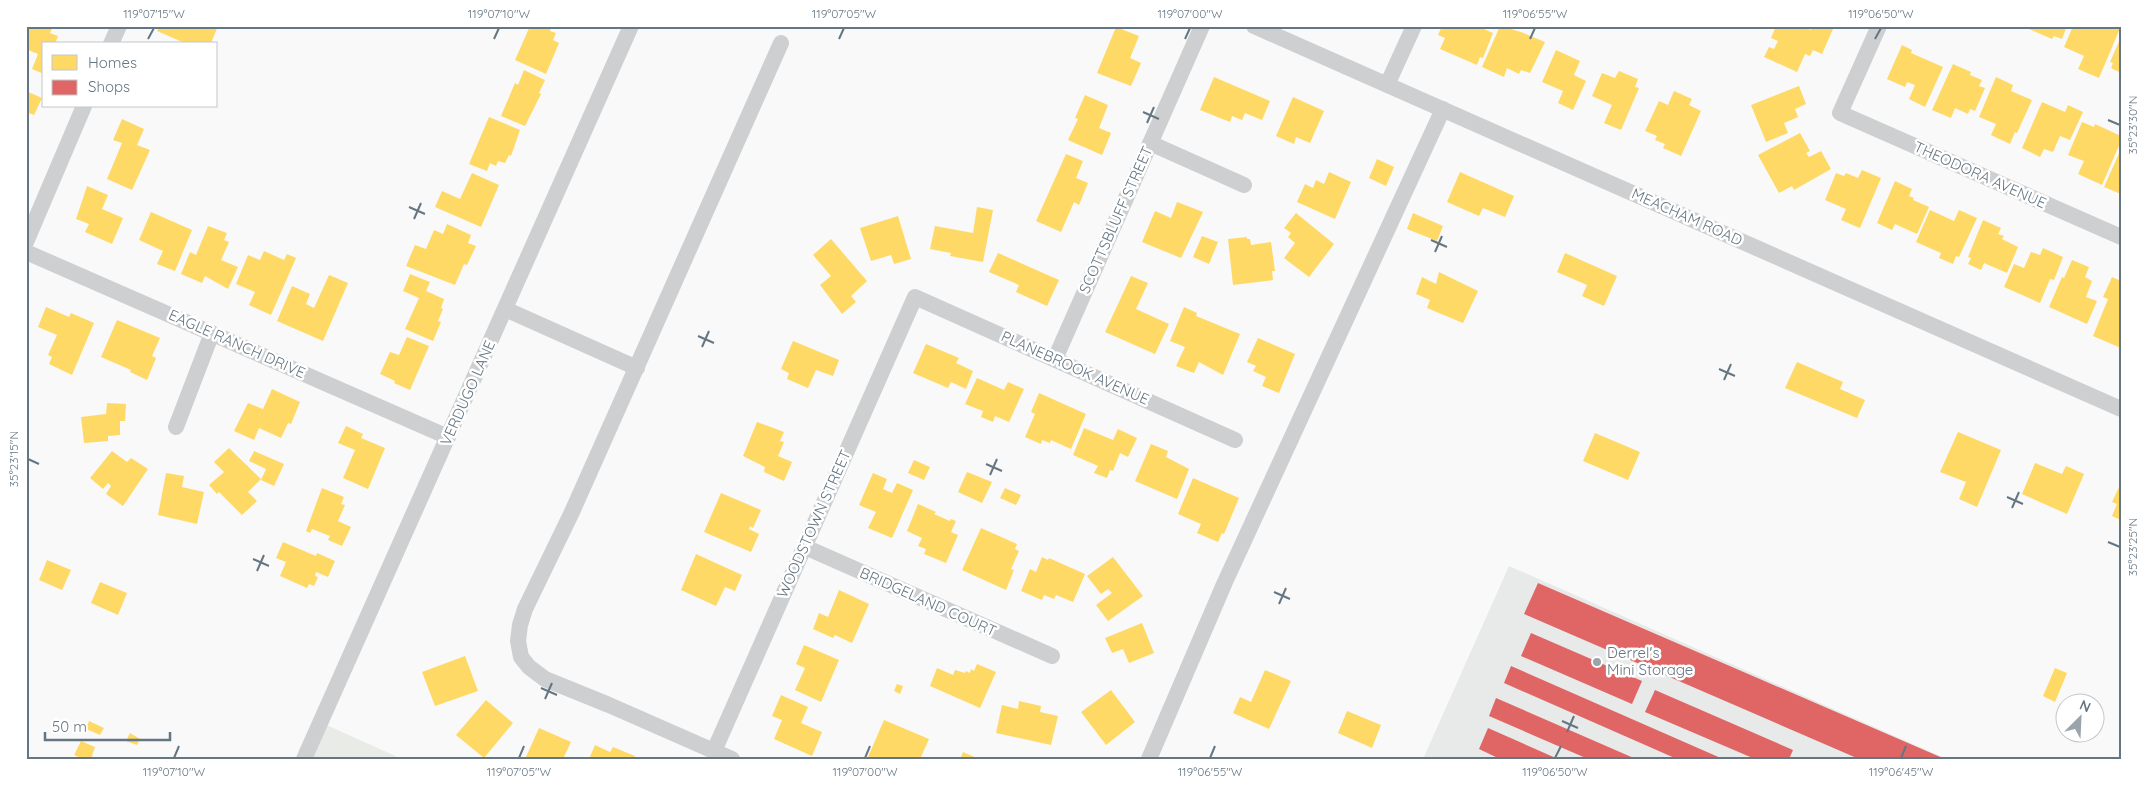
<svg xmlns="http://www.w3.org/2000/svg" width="2147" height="785" font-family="Quicksand,sans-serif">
<rect width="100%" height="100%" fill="#f9f9f9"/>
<!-- built -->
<path fill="#e8e9e9" d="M1509 566 1947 759H1423Z"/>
<!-- green -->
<path fill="#e8ebe6" d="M322 723 402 759H306Z"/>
<!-- homes -->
<path fill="#ffd966" d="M26 26H53L50 33 58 36 55 44H44V74L32 69 38 54 26 49Z
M159 26H218L211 43 208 42V44H187L157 31Z
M530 26H552L550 31 556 33 553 40 559 43 546 74 515 60Z
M1442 26H1477L1493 33 1483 58 1480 57 1477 65 1440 49 1445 38 1438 35Z
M1500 26 1521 32 1545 42 1530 73 1521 70 1519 74 1507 68 1504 77 1482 67Z
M1776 26H1801L1811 30 1812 26H1827L1833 29 1822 54 1813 50 1810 56 1805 54 1797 72 1764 57 1769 47 1774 49 1778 41 1771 38Z
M2022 26H2067L2062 39 2054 36 2052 39Z
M2073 26H2121L2099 78 2078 69 2084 56 2064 47Z
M1116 27 1139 36 1130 58 1141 63 1131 86 1097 73Z
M2121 37V73L2111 68 2113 63 2110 62Z
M1902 45 1912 50 1911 53 1943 67 1925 107 1909 99 1915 85 1907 82 1905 87 1887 79Z
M1556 50 1580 61 1574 75 1586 81 1573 110 1558 103 1563 91 1542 82Z
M1953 64 1971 72 1970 75 1982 80 1979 86 1985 88 1975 111 1970 109 1968 114 1955 108 1951 118 1932 110Z
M524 70 545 80 539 93 541 94 525 126 501 116 515 83 518 85Z
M1619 71 1638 79 1635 87 1639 88 1621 130 1604 123 1612 105 1592 96 1602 73 1615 78Z
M1214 77 1270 101 1262 120 1245 113 1242 120 1232 116 1230 122 1200 110Z
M1996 77 2013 85 2011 91 2032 100 2017 133 2015 132 2010 144 1991 135 1996 124 1979 117Z
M1799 86 1806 104 1795 109 1798 117 1784 123 1788 133 1766 142 1751 105Z
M26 91 42 98 34 115 26 112Z
M1674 91 1692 99 1689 105 1701 111 1681 156 1663 148 1665 144 1655 140 1657 136 1645 131 1659 101 1668 105Z
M1085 95 1108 105 1099 128 1111 133 1102 155 1068 140 1078 119 1075 118Z
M1293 97 1324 111 1310 143 1296 137 1294 144 1276 136Z
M2042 102 2065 112 2068 105 2083 112 2070 140 2060 136 2053 152 2044 149 2040 157 2022 148Z
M489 117 520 130 511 156 509 155 505 163 498 161 496 166 490 163 487 171 469 164Z
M122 119 144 129 137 145 150 150 132 190 107 179 122 143 113 140Z
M2082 122 2094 127 2095 124 2121 136V141L2102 185 2078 174 2084 161 2068 155Z
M1800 133 1810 151 1806 153 1809 157 1821 151 1831 169 1794 190 1792 186 1779 193 1758 155Z
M2121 149V194L2104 187Z
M1066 154 1083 161 1076 178 1088 183 1079 205 1074 202 1061 232 1036 221Z
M1377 159 1394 167 1386 186 1369 178Z
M1862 170 1881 178 1860 228 1841 220 1846 209 1825 200 1836 173 1844 176 1846 173 1858 178Z
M1329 172 1351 182 1335 219 1297 202 1305 184 1313 188 1316 180 1324 184Z
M1460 172 1514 196 1505 217 1483 208 1479 216 1447 202Z
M472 173 499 185 481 227 435 207 442 191 460 199Z
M1895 181 1912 189 1909 196 1914 198 1913 200 1929 207 1917 234 1895 224 1892 230 1877 223Z
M87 186 108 195 102 209 123 218 112 244 85 232 89 224 76 219Z
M1177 202 1203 212 1181 258 1142 242 1155 211 1171 218Z
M977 207 993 210 983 262 950 256 951 253 930 249 935 226 973 233Z
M1930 210 1954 221 1959 210 1977 218 1959 257 1956 256 1953 264 1939 258 1941 253 1916 242Z
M151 212 192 230 175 271 157 264 163 251 139 240Z
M1296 213 1334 244 1309 277 1284 258 1295 243 1288 237 1291 233 1284 228Z
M1413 213 1443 226 1437 241 1407 229Z
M898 216 911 259 894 264 891 255 871 261 860 228Z
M1983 220 2001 228 1998 234 2004 236 2002 239 2018 247 2007 273 1984 263 1981 270 1968 264 1971 258 1968 257Z
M447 224 471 235 468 243 476 246 467 265 464 264 455 285 406 266 415 245 426 249 434 230 443 234Z
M208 226 227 233 224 240 229 242 221 260 238 267 228 289 205 276 202 283 181 274 190 252 196 255Z
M1202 236 1218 242 1209 264 1193 257Z
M1247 237V239H1250L1251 245 1271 242 1275 271H1272L1273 280 1233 285 1228 239Z
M831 239 867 281 851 296 856 302 842 314 820 285 831 276 813 255Z
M2043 248 2063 257 2054 280 2050 279 2040 303 2004 287 2014 264 2024 268 2031 252 2040 255Z
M264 251 284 260 287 254 296 258 271 315 249 305 255 292 236 284 248 255 260 260Z
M998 253 1059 280 1047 306 1016 292 1019 285 989 272Z
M1565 253 1617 276 1604 306 1582 296 1587 285 1557 272Z
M2072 260 2089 267 2085 277 2092 281 2086 297 2097 301 2087 324 2049 307 2062 277 2064 278Z
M1439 272 1478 291 1463 323 1427 308 1430 300 1416 294 1422 277 1436 284Z
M410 274 430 282 426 291 444 299 441 308 443 309 438 321 441 322 433 341 405 329 419 298 403 291Z
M329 275 348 283 323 341 277 321 292 286 310 294 306 304 314 308Z
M1131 276 1148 283 1136 309 1169 324 1155 354 1105 332Z
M2112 277 2121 281V348L2093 336 2108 299 2103 297Z
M46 307 69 317 71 313 94 323 72 375 49 364 52 357 48 355 57 335 38 327Z
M1184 307 1197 313 1196 316 1240 334 1223 375 1199 362 1194 373 1176 366 1185 347 1170 341Z
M117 320 160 338 152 356 156 358 147 380 130 372 131 370 101 357Z
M407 337 429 346 410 390 394 383 395 381 380 374 390 352 399 355Z
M1258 338 1295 354 1279 393 1262 386 1266 377 1253 371 1256 366 1247 362Z
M793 341 839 360 833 376 816 370 808 388 787 379 789 373 781 369Z
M926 344 959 358 956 363 973 371 966 389 951 382 948 388 913 373Z
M1797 362 1843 382 1840 389 1865 400 1857 418 1785 388Z
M977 378 1004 390 1008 382 1024 389 1009 422 995 416 993 422 981 417 983 411 965 404Z
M272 389 300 402 291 424 288 423 281 438 259 428 254 440 234 431 248 403 263 409Z
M1039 393 1086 414 1071 449 1051 440 1050 443 1042 440 1041 444 1025 437 1035 414 1031 412Z
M107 403 126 404 125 421H120V435L108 436V441L84 443 81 417 106 414Z
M757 422 784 432 780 441 784 442 778 456 792 462 784 481 764 472 765 467 743 456Z
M346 426 363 434 361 438 385 448 368 489 343 478 355 450 338 443Z
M1084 428 1113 440 1118 429 1137 438 1128 457 1120 453 1113 471 1110 470 1107 478 1094 473 1098 466 1073 455Z
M1958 432 2001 450 1977 507 1959 499 1966 482 1940 472Z
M1595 433 1640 452 1628 480 1583 461Z
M1151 444 1168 451 1166 457 1189 469 1177 499 1135 481Z
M229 448 261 479 248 492 257 501 242 515 219 492 217 494 209 485 224 472 214 462Z
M112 451 127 462 131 458 148 469 123 506 106 494 111 486 108 483 103 489 90 478Z
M254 451 284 464 274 486 261 480 266 469 249 461Z
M914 460 930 467 924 480 908 473Z
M2035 463 2062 474 2066 466 2084 474 2067 514 2022 494Z
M967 472 992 482 982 503 958 492Z
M166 473 184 476 182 487 204 492 197 524 158 515Z
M873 473 887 479 883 489 892 493 897 483 913 490 892 538 868 528 876 512 859 505Z
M1193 478 1239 498 1224 534 1222 533 1218 542 1197 533 1201 524 1178 514Z
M2121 483V520L2112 516 2117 504 2112 502Z
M322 488 344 497 341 504 345 505 338 521 351 527 342 546 328 540 330 536 312 529 310 533 306 531Z
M1005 488 1021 495 1016 505 1000 498Z
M721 493 761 510 753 528 750 526 749 529 759 534 751 552 704 532Z
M918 504 936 512 934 514 950 521 951 519 956 521 951 532 958 535 946 563 924 554 926 549 918 546 922 538 907 531Z
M981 528 1017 544 1015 549 1019 551 1011 569 1014 570 1006 590 962 570Z
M283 542 316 556 317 553 335 561 328 577 316 572 315 576 318 577 314 586 309 584 307 588 280 576 286 562 276 558Z
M696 554 742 575 735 591 725 587 716 606 681 590Z
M1042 557 1048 560 1049 558 1085 574 1073 602 1056 595 1054 599 1044 595 1042 600 1021 591 1030 569 1036 572Z
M1113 557 1143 596 1108 621 1096 605 1112 593 1108 589 1101 594 1087 576Z
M47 560 71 570 62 590 39 580Z
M100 582 127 593 118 615 91 603Z
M839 590 869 604 852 643 835 635 833 638 813 629 819 613 828 617Z
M1142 623 1154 653 1129 663 1123 649 1112 653 1105 638Z
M804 645 839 660 821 702 795 690 805 668 796 664Z
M465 656 478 691 435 706 422 672Z
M977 664 996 672 980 708 930 686 937 668 953 675 955 670 965 673 966 671 970 673 971 669 974 671Z
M2055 668 2067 673 2055 702 2043 696Z
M1265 670 1291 681 1269 729 1233 713 1240 697 1251 702Z
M897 684 903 686 900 694 894 691Z
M1111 690 1135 722 1106 745 1081 712Z
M781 695 808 707 801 723 822 732 812 756 774 739 782 720 772 716Z
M486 700 513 723 484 758 456 735Z
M1019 701 1041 706 1040 712 1058 716 1051 745 996 733 1002 705 1018 709Z
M1347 711 1381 725 1372 748 1338 733Z
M884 720 929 739 920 759H872L868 757Z
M89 721 104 728 100 735 86 729Z
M539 728 571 742 563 759H525Z
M130 733 140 739 137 745 126 741Z
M81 741 95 747 91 759H83L74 755Z
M595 745 610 752 613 747 635 756 634 759H589Z
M963 752 979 759H960Z"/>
<!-- shops -->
<path fill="#e06666" d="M1538 583 1945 759H1859L1524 614Z
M1531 633 1642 681 1632 704 1521 656Z
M1511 666 1723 759H1677L1504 683Z
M1655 690 1793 750 1789 759H1755L1645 712Z
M1496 698 1636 759H1588L1489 716Z
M1488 728 1558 759H1500L1479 749Z"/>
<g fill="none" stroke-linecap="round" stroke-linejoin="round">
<!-- minor -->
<path stroke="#cecfd0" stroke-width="16" d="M1254 26 2121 409
M1879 26 1840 113 2121 237
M111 44 119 26
M1387 85 1414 26
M1150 143 1244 185
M26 242 84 106
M26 252 448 437
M505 309 637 368
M1055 359 1202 26
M176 427 212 333
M805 547 1052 656
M714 751 915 297 1235 440
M304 759 631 26
M732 759 609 705 545 679 529 667 521 657 518 641 520 625 525 609 572 512 781 43
M1149 759 1225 582 1443 109"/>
</g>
<!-- ticks -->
<path fill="none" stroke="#657683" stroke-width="2" d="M148 39 154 28M494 39 499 28M839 39 844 28M1185 39 1190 28M1530 39 1535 28M1875 39 1881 28M1143 112 1159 119M2108 120 2120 125M1147 123 1154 107M409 207 425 214M414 219 421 203M1431 240 1447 247M1435 252 1442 236M698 336 714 343M702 347 709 331M1719 369 1735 376M1724 380 1731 364M28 459 39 464M986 464 1002 471M990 475 997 459M2007 497 2023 504M2012 508 2019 492M2108 542 2120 547M253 559 269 566M257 571 264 555M1274 592 1290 599M1279 604 1286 588M541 688 557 695M545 699 552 683M1562 721 1578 728M1567 732 1574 716M174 758 179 746M519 758 524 746M865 758 870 746M1210 758 1215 746M1555 758 1561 746M1901 758 1906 746"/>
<!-- markers -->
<circle fill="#99a4ac" stroke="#fff" stroke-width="2" cx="1597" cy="662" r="5"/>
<g text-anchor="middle" stroke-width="5" stroke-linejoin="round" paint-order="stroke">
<!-- street labels -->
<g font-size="15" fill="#657683" stroke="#fff">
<text transform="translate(1980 175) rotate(24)" y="5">THEODORA AVENUE</text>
<text transform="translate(1687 217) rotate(24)" y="5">MEACHAM ROAD</text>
<text transform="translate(1116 220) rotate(-66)" y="5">SCOTTSBLUFF STREET</text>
<text transform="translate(237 344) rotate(24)" y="5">EAGLE RANCH DRIVE</text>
<text transform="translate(1075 368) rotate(24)" y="5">PLANEBROOK AVENUE</text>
<text transform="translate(468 393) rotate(-66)" y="5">VERDUGO LANE</text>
<text transform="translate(814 524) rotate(-66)" y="5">WOODSTOWN STREET</text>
<text transform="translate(928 602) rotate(24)" y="5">BRIDGELAND COURT</text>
</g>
<!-- poi labels -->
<g font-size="15" fill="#657683" stroke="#fff" text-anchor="start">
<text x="1607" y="658">Derrel's<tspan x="1607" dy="17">Mini Storage</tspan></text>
</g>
</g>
<!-- border -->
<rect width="2147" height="785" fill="none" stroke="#ffffff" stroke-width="55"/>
<!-- legend -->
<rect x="42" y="42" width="175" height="65" fill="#ffffff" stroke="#c1c8cd"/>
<rect x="52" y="55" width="25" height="15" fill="#ffd966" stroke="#c1c8cd"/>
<text x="88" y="68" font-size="15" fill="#657683">Homes</text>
<rect x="52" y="80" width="25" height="15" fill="#e06666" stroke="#c1c8cd"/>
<text x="88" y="92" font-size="15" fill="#657683">Shops</text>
<!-- north arrow -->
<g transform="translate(2080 718) rotate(24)"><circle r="24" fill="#ffffff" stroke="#c1c8cd"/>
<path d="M0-4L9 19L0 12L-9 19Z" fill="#99a4ac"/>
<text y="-8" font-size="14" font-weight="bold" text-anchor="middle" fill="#657683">N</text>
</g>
<!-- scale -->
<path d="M45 732v8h125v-8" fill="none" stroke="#657683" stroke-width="2.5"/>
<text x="52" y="732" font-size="15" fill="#657683" stroke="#ffffff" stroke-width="4" paint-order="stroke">50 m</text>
<rect x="28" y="28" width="2092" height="730" fill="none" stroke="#657683" stroke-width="2"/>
<g font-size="12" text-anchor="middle" fill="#657683">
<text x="154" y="18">119°07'15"W</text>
<text x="499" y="18">119°07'10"W</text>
<text x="844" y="18">119°07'05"W</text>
<text x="1190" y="18">119°07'00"W</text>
<text x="1535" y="18">119°06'55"W</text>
<text x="1881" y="18">119°06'50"W</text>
<text transform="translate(2133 125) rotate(-90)" y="4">35°23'30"N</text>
<text transform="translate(14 459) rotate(-90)" y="4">35°23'15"N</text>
<text transform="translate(2133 547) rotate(-90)" y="4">35°23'25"N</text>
<text x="174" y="776">119°07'10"W</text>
<text x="519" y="776">119°07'05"W</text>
<text x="865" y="776">119°07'00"W</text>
<text x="1210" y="776">119°06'55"W</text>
<text x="1555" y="776">119°06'50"W</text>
<text x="1901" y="776">119°06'45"W</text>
</g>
</svg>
